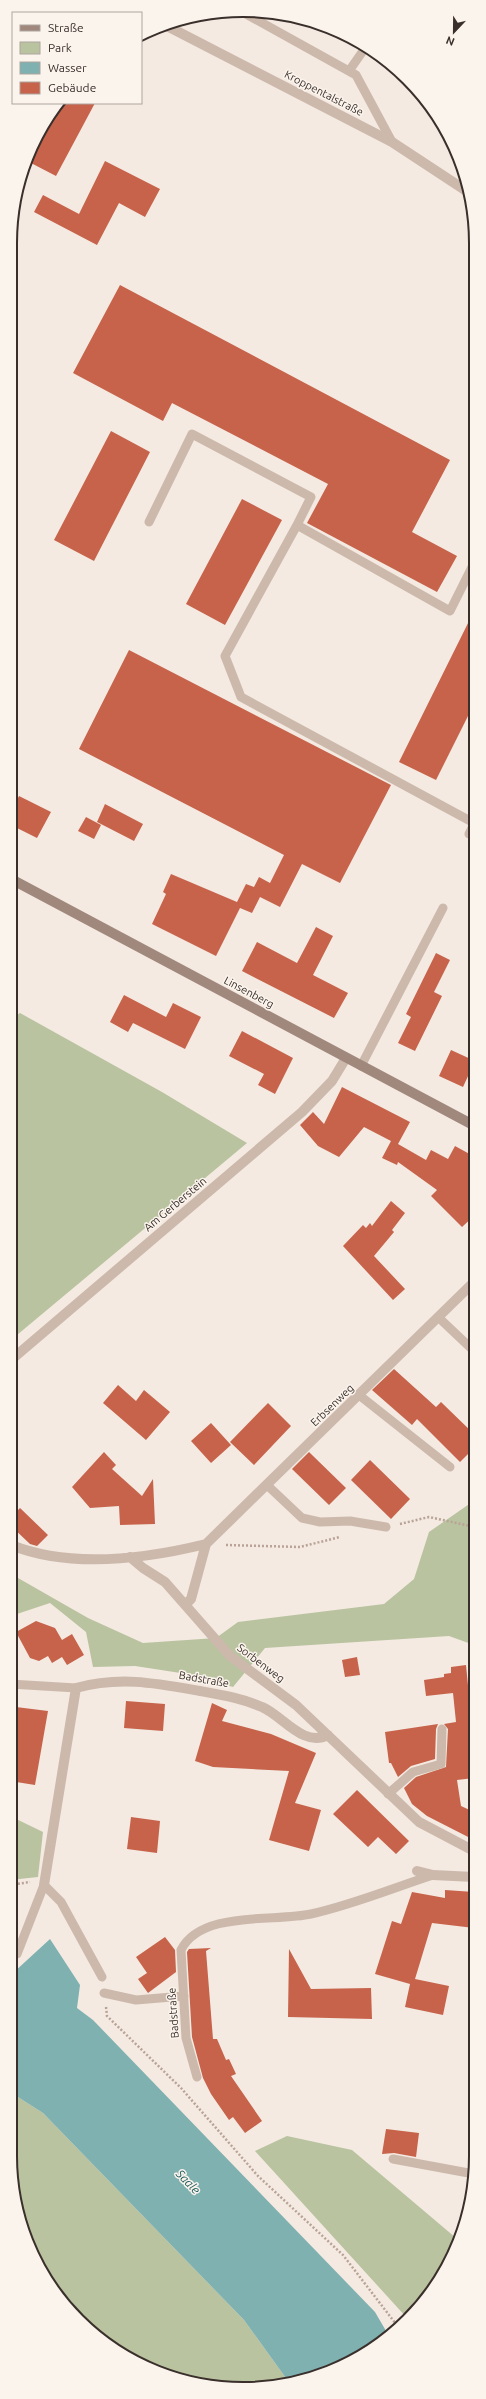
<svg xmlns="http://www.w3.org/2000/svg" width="486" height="2399" font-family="Ubuntu,sans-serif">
<rect width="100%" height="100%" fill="#f4eae1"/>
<!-- green -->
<path fill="#b9c3a0" d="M20 1013 162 1092 247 1143 11 1340V1019Z
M475 1500 474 1645 449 1636 265 1648 233 1687 187 1674 135 1666 93 1667 86 1632 50 1603 11 1616V1574L88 1618 143 1643 216 1638 238 1622 384 1604 414 1579 429 1532Z
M10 1816 43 1832 38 1877 10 1880Z
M10 2092 43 2113 244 2320 288 2381 228 2389 154 2371 78 2321 28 2245 10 2156Z
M287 2136 352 2150 456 2238 445 2272 407 2318 255 2151Z"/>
<!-- water -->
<path fill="#7fb1b1" d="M50 1939 80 1985 77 2008 93 2020 375 2312 389 2336 318 2377 288 2381 244 2320 43 2113 10 2092V1971L13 1973Z"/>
<!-- building -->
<path fill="#c7634b" d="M62 103H95L56 176 29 162 41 127Z
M105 161 160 189 145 217 119 203 97 245 34 212 43 195 79 214Z
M120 285 450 460 412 532 457 556 437 592 307 523 328 484 172 403 163 421 73 373Z
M111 431 150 452 94 561 54 540Z
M242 499 282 520 225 625 186 604Z
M475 609V702L436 780 399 762Z
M129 650 391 785 340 883 302 864 280 907 260 897 252 913 240 908 216 956 152 924 166 894 163 892 171 874 237 902 246 884 254 887 259 877 270 883 284 855 79 749Z
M19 796 51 812 37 838 11 825V812Z
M105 804 143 824 134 841 97 822Z
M86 817 101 825 94 839 78 831Z
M316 927 333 936 313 975 348 993 334 1018 242 971 257 942 297 963Z
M436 953 450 960 434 992 442 996 415 1051 398 1043 411 1017 406 1014Z
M124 995 166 1017 173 1003 201 1017 185 1049 133 1023 128 1032 110 1022Z
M242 1031 293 1058 275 1094 258 1085 264 1074 229 1056Z
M451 1050 475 1061 463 1087 439 1076Z
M342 1087 410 1122 398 1144 426 1160 431 1150 448 1159 455 1146 475 1157V1215L462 1227 431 1196 437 1190 398 1162 397 1165 382 1158 391 1141 364 1127 339 1157 318 1146 300 1125 313 1112 324 1124Z
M391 1201 405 1213 392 1230 394 1232 374 1256 405 1289 393 1300 343 1246 363 1225 366 1228 370 1223 372 1226Z
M394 1369 436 1407 441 1402 475 1435V1447L460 1462 417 1419 412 1425 372 1390Z
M118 1385 136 1401 144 1390 170 1412 146 1440 103 1403Z
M268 1403 291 1426 254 1465 230 1442Z
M211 1423 231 1445 211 1463 191 1441Z
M104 1452 116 1465 112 1469 142 1496 153 1479 155 1524 120 1525 119 1506 90 1508 72 1487Z
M309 1452 346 1488 329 1505 292 1469Z
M370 1460 410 1499 391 1519 351 1480Z
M20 1508 48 1535 37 1546 30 1544 11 1526V1517Z
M36 1621 55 1628 62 1640 72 1634 84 1655 67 1665 62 1657 52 1663 48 1656 39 1661 30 1658 16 1632Z
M357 1657 360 1675 345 1677 342 1660Z
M466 1665 474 1746V1778L457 1780 461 1806 474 1812V1840L427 1816 412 1804 404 1788 416 1777 446 1767 448 1729 444 1724 456 1722 453 1693 426 1696 424 1680 444 1677V1674L451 1673V1667Z
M126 1701 165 1704 163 1731 124 1728Z
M212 1703 227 1710 222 1721 271 1734 316 1753 295 1803 321 1810 309 1851 269 1840 289 1771 213 1767 195 1761Z
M16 1707 48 1711 35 1785 10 1781V1739Z
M438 1724 436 1729 435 1759 411 1766 398 1777 391 1763H389L385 1732Z
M357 1790 409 1841 396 1854 378 1837 368 1847 333 1814Z
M131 1817 160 1821 157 1853 127 1849Z
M445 1890 474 1892V1928L432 1923 415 1979 449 1986 443 2015 405 2007 410 1984 375 1974 392 1921 401 1924 412 1892 445 1898Z
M165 1937 175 1950 176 1972 148 1993 138 1979 147 1973 136 1957Z
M211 1948 206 1951 213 2039H217L226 2060 229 2059 236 2074 231 2076 262 2121 245 2133 233 2117 229 2120 211 2094 203 2078 192 2037 187 1952 189 1949Z
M289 1949 311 1989 371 1988 372 2019 288 2017Z
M386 2129 419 2133 416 2157 394 2153 382 2154Z"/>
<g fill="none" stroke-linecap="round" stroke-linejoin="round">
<!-- path -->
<path stroke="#b8a396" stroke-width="2.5" stroke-dasharray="2 2" stroke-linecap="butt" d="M400 1524 429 1517 475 1527
M226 1545 300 1547 340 1537
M10 1885 30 1882
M106 2007 107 2016 181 2088 258 2176 343 2255 399 2328"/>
<!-- lane -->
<path stroke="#ccb9ac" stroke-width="9" d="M246 14 356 75 392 142
M349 71 365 48
M149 522 192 434 311 497 297 525 450 611 475 561
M297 525 225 656 241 697 474 823
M469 834 475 822
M361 1066 443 908
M438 1317 475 1352
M359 1395 450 1467
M267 1485 302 1518 320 1522 350 1521 386 1527
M10 1684 76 1688
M388 1794 413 1772 441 1764 442 1729
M17 1954 44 1885 61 1902 102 1977
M104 1993 136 2000 184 1996
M197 2077 186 2038 181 1950C201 1910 275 1922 311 1914 352 1905 393 1888 433 1875
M393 2159 474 2174"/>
<!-- street -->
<path stroke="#ccb9ac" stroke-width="10" d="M167 26 392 142 465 190
M11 1360 302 1112 332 1081 346 1058
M11 1545C71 1569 145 1559 206 1544
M130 1557 143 1568 165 1582 230 1656 296 1705 419 1822 474 1851
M186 1604 191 1599 206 1544 475 1281
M417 1871 433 1875 474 1877
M44 1885 76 1688C120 1676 155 1683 200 1691 222 1695 241 1698 262 1707 282 1715 303 1748 328 1735"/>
<!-- secondary -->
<path stroke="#a0887d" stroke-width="10" d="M11 879 475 1126"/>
</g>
<g text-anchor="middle" stroke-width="3" stroke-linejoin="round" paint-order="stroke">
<!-- street labels -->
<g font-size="11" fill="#3a2f2b" stroke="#fbf4ed">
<text transform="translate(324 93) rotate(27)" y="4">Kroppentalstraße</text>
<text transform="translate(249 992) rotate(28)" y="4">Linsenberg</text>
<text transform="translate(175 1204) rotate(-40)" y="4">Am Gerberstein</text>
<text transform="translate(332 1405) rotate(-44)" y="4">Erbsenweg</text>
<text transform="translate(261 1663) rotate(37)" y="4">Sorbenweg</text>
<text transform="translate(204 1679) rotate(10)" y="4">Badstraße</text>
<text transform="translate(173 2013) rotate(-94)" y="4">Badstraße</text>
</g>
<!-- water labels -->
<g font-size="12" font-style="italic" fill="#1f5c5d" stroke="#fbf4ed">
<text transform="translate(188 2182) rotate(46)" y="4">Saale</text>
</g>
</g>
<!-- crop -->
<path d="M0 0H486V2399H0ZM243 17H243A226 226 0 0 1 469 243V2156A226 226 0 0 1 243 2382H243A226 226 0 0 1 17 2156V243A226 226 0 0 1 243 17Z" fill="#fbf4ed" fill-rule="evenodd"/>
<path fill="none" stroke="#3a2f2b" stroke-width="2" d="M243 17H243A226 226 0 0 1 469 243V2156A226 226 0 0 1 243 2382H243A226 226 0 0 1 17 2156V243A226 226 0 0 1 243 17Z"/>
<!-- legend -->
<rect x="12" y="12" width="130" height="92" fill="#fbf4ed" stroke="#aea59f"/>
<rect x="20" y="25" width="20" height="6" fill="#a0887d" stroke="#aea59f"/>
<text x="48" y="32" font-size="12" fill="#3a2f2b">Straße</text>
<rect x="20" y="42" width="20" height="12" fill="#b9c3a0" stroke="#aea59f"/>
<text x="48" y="52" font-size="12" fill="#3a2f2b">Park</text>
<rect x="20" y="62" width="20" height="12" fill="#7fb1b1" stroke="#aea59f"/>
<text x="48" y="72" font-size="12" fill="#3a2f2b">Wasser</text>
<rect x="20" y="82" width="20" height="12" fill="#c7634b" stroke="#aea59f"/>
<text x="48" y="92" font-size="12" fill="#3a2f2b">Gebäude</text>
<!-- north arrow -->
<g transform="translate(454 32) rotate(202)" stroke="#fbf4ed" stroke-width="3" paint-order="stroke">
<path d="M0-3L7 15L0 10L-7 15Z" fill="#3a2f2b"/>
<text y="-6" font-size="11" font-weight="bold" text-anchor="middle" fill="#3a2f2b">N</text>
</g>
</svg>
